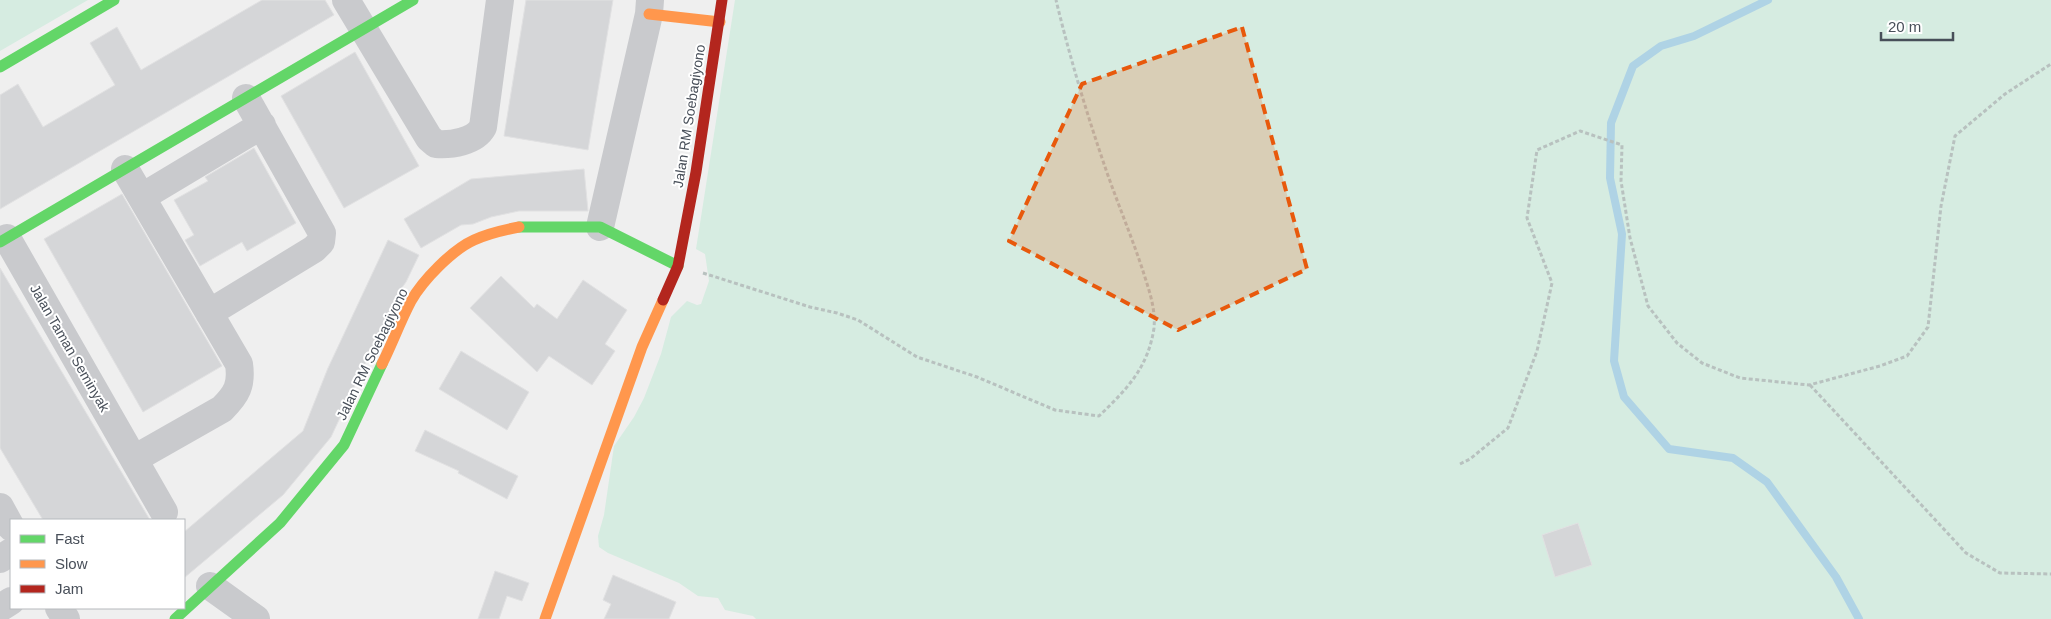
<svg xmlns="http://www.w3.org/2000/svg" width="2051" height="619" font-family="Arial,sans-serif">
<rect width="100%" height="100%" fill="#efefef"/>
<!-- green -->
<path fill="#d6ece1" d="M0 0H88L0 51Z
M735 0H2051V619H756L753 616 725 610 718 598 698 596 679 583 608 553 599 547 598 536 604 515 614 446 634 417 644 398 661 354 671 317 687 301 697 305 701 304 709 281 705 254 696 249Z"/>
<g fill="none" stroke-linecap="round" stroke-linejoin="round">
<!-- stream -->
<path stroke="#afd3e5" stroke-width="8" d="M1768 0 1694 36 1661 46 1633 66 1611 123 1610 178 1622 234 1614 361 1624 397 1669 449 1733 458 1767 482 1836 577 1859 619"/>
</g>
<!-- building -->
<path fill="#d5d6d8" stroke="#e1e1e2" d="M262 0H325L334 15 0 209V95L18 84 43 127 115 85 90 43 117 27 141 70Z
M526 0H613L588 150 504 136Z
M355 52 419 166 344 208 281 96Z
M254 148 296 223 247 251 242 242 200 266 185 240 194 235 174 200 208 181 205 177Z
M584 169 588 211H519L491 217 473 224 461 225 421 248 404 219 471 179Z
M122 194 222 366 143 412 44 239Z
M388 240 419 255 406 282 398 293 331 437 283 495 184 578V532L303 431 328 368Z
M0 268 150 520H43L0 448Z
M501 276 534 308 537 304 557 319 583 280 627 310 605 344 615 351 592 385 549 356 537 372 470 308Z
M461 351 529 392 507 430 439 389Z
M425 430 518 476 507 499 458 473 459 471 415 451Z
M1578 523 1592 565 1555 577 1542 535Z
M495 571 529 583 522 601 507 596 499 619H478Z
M613 575 676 602 669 619H604L611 604 603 600Z"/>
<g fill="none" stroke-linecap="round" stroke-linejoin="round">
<!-- path -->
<path stroke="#b8c1bf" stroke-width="3" stroke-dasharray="4 2.5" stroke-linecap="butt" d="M703 273 810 307 837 313 858 320 917 357 977 377 1055 410 1099 416C1127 389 1148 368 1154 328 1156 308 1148 287 1142 268 1130 232 1115 197 1103 161 1085 108 1069 54 1056 0
M1810 385 1966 553 2000 573 2051 574
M1460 464 1470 459 1508 428 1537 351 1552 283 1527 218 1537 150 1580 131 1622 145 1621 181 1630 238 1648 306 1677 343 1702 363 1740 378 1809 385 1880 366 1907 356 1928 327 1941 206 1955 136 2005 94 2051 64"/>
<!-- street -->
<path stroke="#c9cacd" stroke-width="28" d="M346 0 429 138 436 144C451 145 475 142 483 127L500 0
M125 169 239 364C242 385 237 394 222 409L134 459
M142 197 262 125
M600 227 649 14 650 0
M7 238 164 512
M209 313 314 249 321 242 322 233 246 98
M0 507 11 527
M0 559 11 552
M210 586 256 619
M0 608 11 601
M59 608 66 619"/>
<!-- fast -->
<path stroke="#63d668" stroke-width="11" d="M0 67 114 0
M519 227H600L678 266
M0 242 413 0
M175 619 280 523 344 445 382 364"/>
<!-- slow -->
<path stroke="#ff974d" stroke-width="11" d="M649 14 720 22
M382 364C392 344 400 322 411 301 423 280 452 250 474 240 489 233 503 230 519 227
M545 619 642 347 663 300"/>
<!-- jam -->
<path stroke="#b3261e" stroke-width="11" d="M663 300 678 266 696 172 722 0"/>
</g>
<!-- marked area -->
<path fill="#e8590c" fill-opacity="0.2" stroke="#e8590c" stroke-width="4" stroke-dasharray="10 6" stroke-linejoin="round" d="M1242 27 1307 269 1178 330 1009 241 1082 84Z"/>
<g text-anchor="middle" stroke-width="4" stroke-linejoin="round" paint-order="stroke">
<!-- street labels -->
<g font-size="14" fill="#484f59" stroke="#fff">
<text transform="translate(689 116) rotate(-81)" y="5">Jalan RM Soebagiyono</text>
<text transform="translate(70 348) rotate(60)" y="5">Jalan Taman Seminyak</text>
<text transform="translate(372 354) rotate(-64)" y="5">Jalan RM Soebagiyono</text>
</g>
</g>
<!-- legend -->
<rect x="10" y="519" width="175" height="90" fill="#ffffff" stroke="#b6b9bd"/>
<rect x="20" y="535" width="25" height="8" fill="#63d668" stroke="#b6b9bd"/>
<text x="55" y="544" font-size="15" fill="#484f59">Fast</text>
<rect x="20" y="560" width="25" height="8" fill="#ff974d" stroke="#b6b9bd"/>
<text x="55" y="569" font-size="15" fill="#484f59">Slow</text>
<rect x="20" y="585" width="25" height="8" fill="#b3261e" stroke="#b6b9bd"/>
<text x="55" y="594" font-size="15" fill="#484f59">Jam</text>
<!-- scale -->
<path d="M1881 32v8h72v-8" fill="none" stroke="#484f59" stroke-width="2.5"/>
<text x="1888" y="32" font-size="15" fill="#484f59" stroke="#ffffff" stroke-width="4" paint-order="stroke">20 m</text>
</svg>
